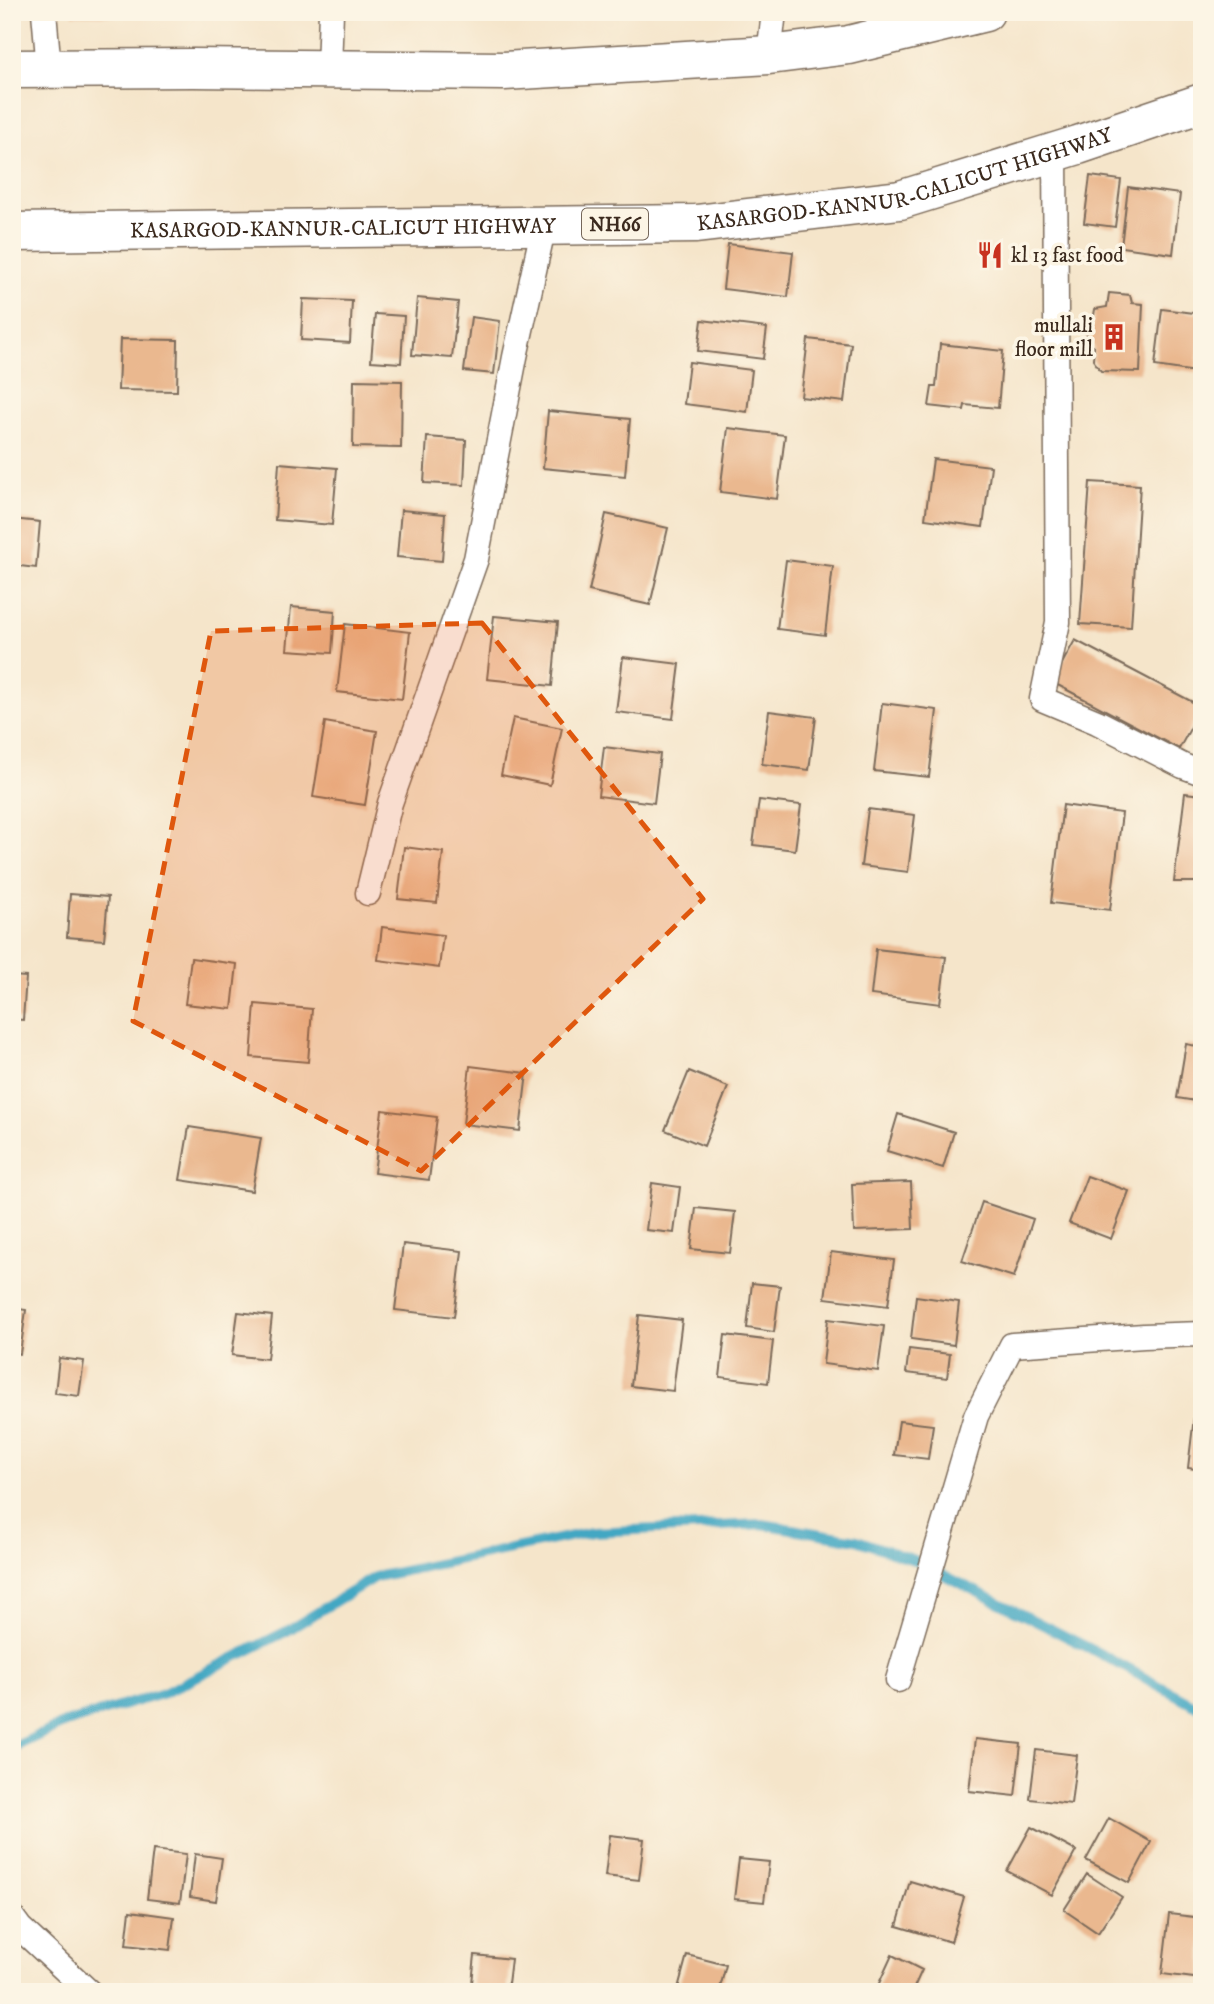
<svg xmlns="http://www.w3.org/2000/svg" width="1214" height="2004" font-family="'IM FELL DW Pica',serif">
<rect width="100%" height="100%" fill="#fcf5e5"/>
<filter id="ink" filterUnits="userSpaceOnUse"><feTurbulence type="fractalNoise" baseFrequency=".0143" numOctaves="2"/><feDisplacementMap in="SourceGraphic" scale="14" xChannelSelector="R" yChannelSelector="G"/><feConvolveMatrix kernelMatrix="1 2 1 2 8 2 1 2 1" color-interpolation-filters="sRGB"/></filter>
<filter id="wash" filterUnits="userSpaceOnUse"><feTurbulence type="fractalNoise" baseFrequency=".00686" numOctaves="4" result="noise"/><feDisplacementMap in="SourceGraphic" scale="28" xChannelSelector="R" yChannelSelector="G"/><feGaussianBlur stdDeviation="1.57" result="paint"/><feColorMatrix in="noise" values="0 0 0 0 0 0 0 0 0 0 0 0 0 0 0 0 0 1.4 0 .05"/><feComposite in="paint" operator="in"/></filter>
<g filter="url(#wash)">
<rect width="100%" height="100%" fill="#f5e5ca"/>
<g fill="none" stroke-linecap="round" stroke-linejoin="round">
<!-- stream -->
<path stroke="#43a7c3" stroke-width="10" d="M12 1748 65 1723 164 1693 287 1631 375 1577 592 1532 762 1524 857 1540 914 1560 1093 1650 1202 1709"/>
</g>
<g id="blocks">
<!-- building -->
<path fill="#eab88f" d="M73 12H122V16L73 15Z
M1090 176 1121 180 1115 227 1084 223Z
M1128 187 1180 194 1173 254 1121 247Z
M728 244 793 252 788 297 723 289Z
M1109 293 1130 295 1132 303 1143 304 1140 372 1101 371 1093 360 1094 346H1086L1087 328H1092L1095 309 1107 307Z
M417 298 458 302 452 358 412 355Z
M303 299 352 301 350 343 301 340Z
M1162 309 1202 314 1196 372 1155 366Z
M375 314 404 316 401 363 371 361Z
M471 317 500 321 494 374 464 371Z
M702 320 767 328 763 359 698 351Z
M120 339 178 340 177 391 118 390Z
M808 339 851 344 844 402 801 397Z
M940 344 1003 351 998 408 965 405 964 410 929 406 932 387H936Z
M689 362 752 370 747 412 684 404Z
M354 380 402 381 401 448 353 447Z
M548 411 630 419 625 476 543 468Z
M728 428 785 435 777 499 720 492Z
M427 437 466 440 464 485 424 483Z
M933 459 991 466 983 527 925 519Z
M279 463 337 468 332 525 275 520Z
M1090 482 1140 485 1131 627 1080 624Z
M401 510 445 514 442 561 397 557Z
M606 514 668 528 650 605 589 591Z
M12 519 40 522 36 568 12 565Z
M786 560 833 566 825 635 777 629Z
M291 607 335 611 332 653 287 650Z
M494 616 558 622 552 686 487 679Z
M345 624 410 632 402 699 337 692Z
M1075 640 1202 707 1179 749 1052 682Z
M623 657 680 664 673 719 616 712Z
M12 702H17L14 731 12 730Z
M882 703 937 710 929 777 874 771Z
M769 711 816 717 809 770 762 764Z
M513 718 562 728 550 785 501 775Z
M325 722 377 731 365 805 313 797Z
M604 747 660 754 654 803 598 796Z
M1185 793 1202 795V882H1174Z
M759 800 801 805 795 850 753 845Z
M1063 805 1122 813 1110 910 1051 903Z
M868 809 915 815 908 872 861 866Z
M404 847 443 852 437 903 398 899Z
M70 894 108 897 104 940 67 937Z
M382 927 443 935 439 968 378 960Z
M876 949 946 957 940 1004 871 995Z
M191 958 237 964 232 1009 185 1004Z
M12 976 26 977 23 1020 12 1019Z
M255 1004 312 1009 308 1062 251 1057Z
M1186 1044 1202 1047V1102L1177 1098Z
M470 1066 527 1073 520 1131 463 1124Z
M689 1071 728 1087 704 1146 665 1130Z
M382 1110 437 1117 429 1180 374 1173Z
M898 1114 954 1132 943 1168 887 1151Z
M189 1127 261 1138 252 1191 180 1180Z
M1087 1176 1129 1191 1111 1239 1069 1223Z
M911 1182 913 1229 854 1231 852 1184Z
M652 1183 680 1187 674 1233 646 1230Z
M982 1202 1033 1219 1014 1277 962 1261Z
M696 1208 735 1212 730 1253 691 1249Z
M403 1244 462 1251 454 1317 395 1310Z
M1200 1247H1202V1281L1196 1280Z
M831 1252 894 1260 888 1306 825 1298Z
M752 1283 780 1286 774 1332 747 1328Z
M916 1296 959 1302 954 1345 911 1339Z
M12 1308 26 1310 20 1354 12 1353Z
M238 1312 272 1316 267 1359 232 1355Z
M639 1315 682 1320 673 1391 631 1386Z
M828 1319 884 1326 878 1371 823 1364Z
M725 1335 773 1341 768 1383 720 1377Z
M909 1349 950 1354 947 1378 906 1373Z
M59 1358 84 1361 79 1396 55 1393Z
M1194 1417 1202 1418V1470L1188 1468Z
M899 1421 933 1425 928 1459 894 1455Z
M975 1739 1021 1744 1015 1796 969 1791Z
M1036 1750 1077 1755 1071 1804 1030 1799Z
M1109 1818 1151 1842 1129 1883 1086 1860Z
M1031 1827 1076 1851 1052 1895 1007 1871Z
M610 1835 644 1839 639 1880 605 1876Z
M153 1850 186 1854 180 1903 147 1899Z
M195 1854 222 1858 216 1901 190 1897Z
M739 1859 769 1862 764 1902 734 1899Z
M1087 1874 1122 1897 1098 1933 1064 1910Z
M910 1881 964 1897 951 1942 897 1926Z
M130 1911 174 1917 170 1950 126 1945Z
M1169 1914 1202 1918V1979L1162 1974Z
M475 1955 511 1959 507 1992H471Z
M687 1955 726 1965 719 1992H677Z
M892 1955 922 1970 912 1992H875Z"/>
</g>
</g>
<g filter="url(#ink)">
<use href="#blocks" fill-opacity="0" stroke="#7c6b5a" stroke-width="2"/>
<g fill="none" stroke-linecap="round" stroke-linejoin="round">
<defs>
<path id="minor" d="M44 12 49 69
M769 55 774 12
M329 69 331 12
M1055 152 1058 622 1042 699 1097 722 1183 766 1202 773
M368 893 390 803 476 559 515 357 544 225
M898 1680 976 1416 1012 1345 1144 1336 1202 1334
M12 1917 20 1928 89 1992"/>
<g id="trunk">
<path d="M12 69 193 68 504 71 769 55 849 45 985 12"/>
<path id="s1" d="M12 232 696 224 900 200 1078 145 1202 103"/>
</g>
</defs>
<!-- minor casing -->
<use href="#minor" stroke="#7c6b5a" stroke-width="27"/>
<!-- trunk casing -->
<use href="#trunk" stroke="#7c6b5a" stroke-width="41"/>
<!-- minor -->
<use href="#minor" stroke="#fff" stroke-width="24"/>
<!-- trunk -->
<use href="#trunk" stroke="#fff" stroke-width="38"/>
</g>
</g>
<!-- marked area -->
<path fill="#df570d" fill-opacity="0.2" stroke="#df570d" stroke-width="5" stroke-dasharray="14 9" stroke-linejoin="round" d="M482 623 703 899 421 1171 133 1021 211 631Z"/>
<!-- icons -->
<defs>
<symbol id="restaurant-bare" viewBox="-9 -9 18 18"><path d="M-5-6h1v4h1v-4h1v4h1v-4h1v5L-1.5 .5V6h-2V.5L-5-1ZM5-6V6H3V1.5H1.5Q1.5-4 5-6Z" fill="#c8321e" stroke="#fcf5e5" stroke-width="2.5" paint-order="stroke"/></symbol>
<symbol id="building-bare" viewBox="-9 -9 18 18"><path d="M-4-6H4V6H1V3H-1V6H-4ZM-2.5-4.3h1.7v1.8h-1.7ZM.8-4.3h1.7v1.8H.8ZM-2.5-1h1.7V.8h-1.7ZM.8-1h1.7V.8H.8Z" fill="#c8321e" stroke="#fcf5e5" stroke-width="2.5" paint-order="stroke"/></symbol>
</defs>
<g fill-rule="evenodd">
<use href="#restaurant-bare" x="971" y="236" width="38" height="38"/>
<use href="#building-bare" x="1095" y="318" width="38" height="38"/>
</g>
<g text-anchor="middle" stroke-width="7" stroke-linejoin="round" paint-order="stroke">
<!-- shield labels -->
<rect fill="#fcf5e5" stroke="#75675a" stroke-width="2" x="582" y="208.5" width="66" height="31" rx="5"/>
<g font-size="19" font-weight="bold" fill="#3b2a1e">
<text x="615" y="231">NH66</text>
</g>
<!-- street labels -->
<g font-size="21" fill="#3b2a1e" stroke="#fcf5e5">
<text dy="7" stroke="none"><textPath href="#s1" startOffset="898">KASARGOD-KANNUR-CALICUT HIGHWAY</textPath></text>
<text dy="7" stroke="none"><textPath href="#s1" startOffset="331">KASARGOD-KANNUR-CALICUT HIGHWAY</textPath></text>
</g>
<!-- poi labels -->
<g font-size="21" fill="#3b2a1e" stroke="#fcf5e5" text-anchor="start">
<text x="1011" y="262">kl 13 fast food</text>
<text x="1093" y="332" text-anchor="end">mullali<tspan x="1093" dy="24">floor mill</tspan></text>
</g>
</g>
<!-- margin -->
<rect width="1214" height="2004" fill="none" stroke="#fcf5e5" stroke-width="42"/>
</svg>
